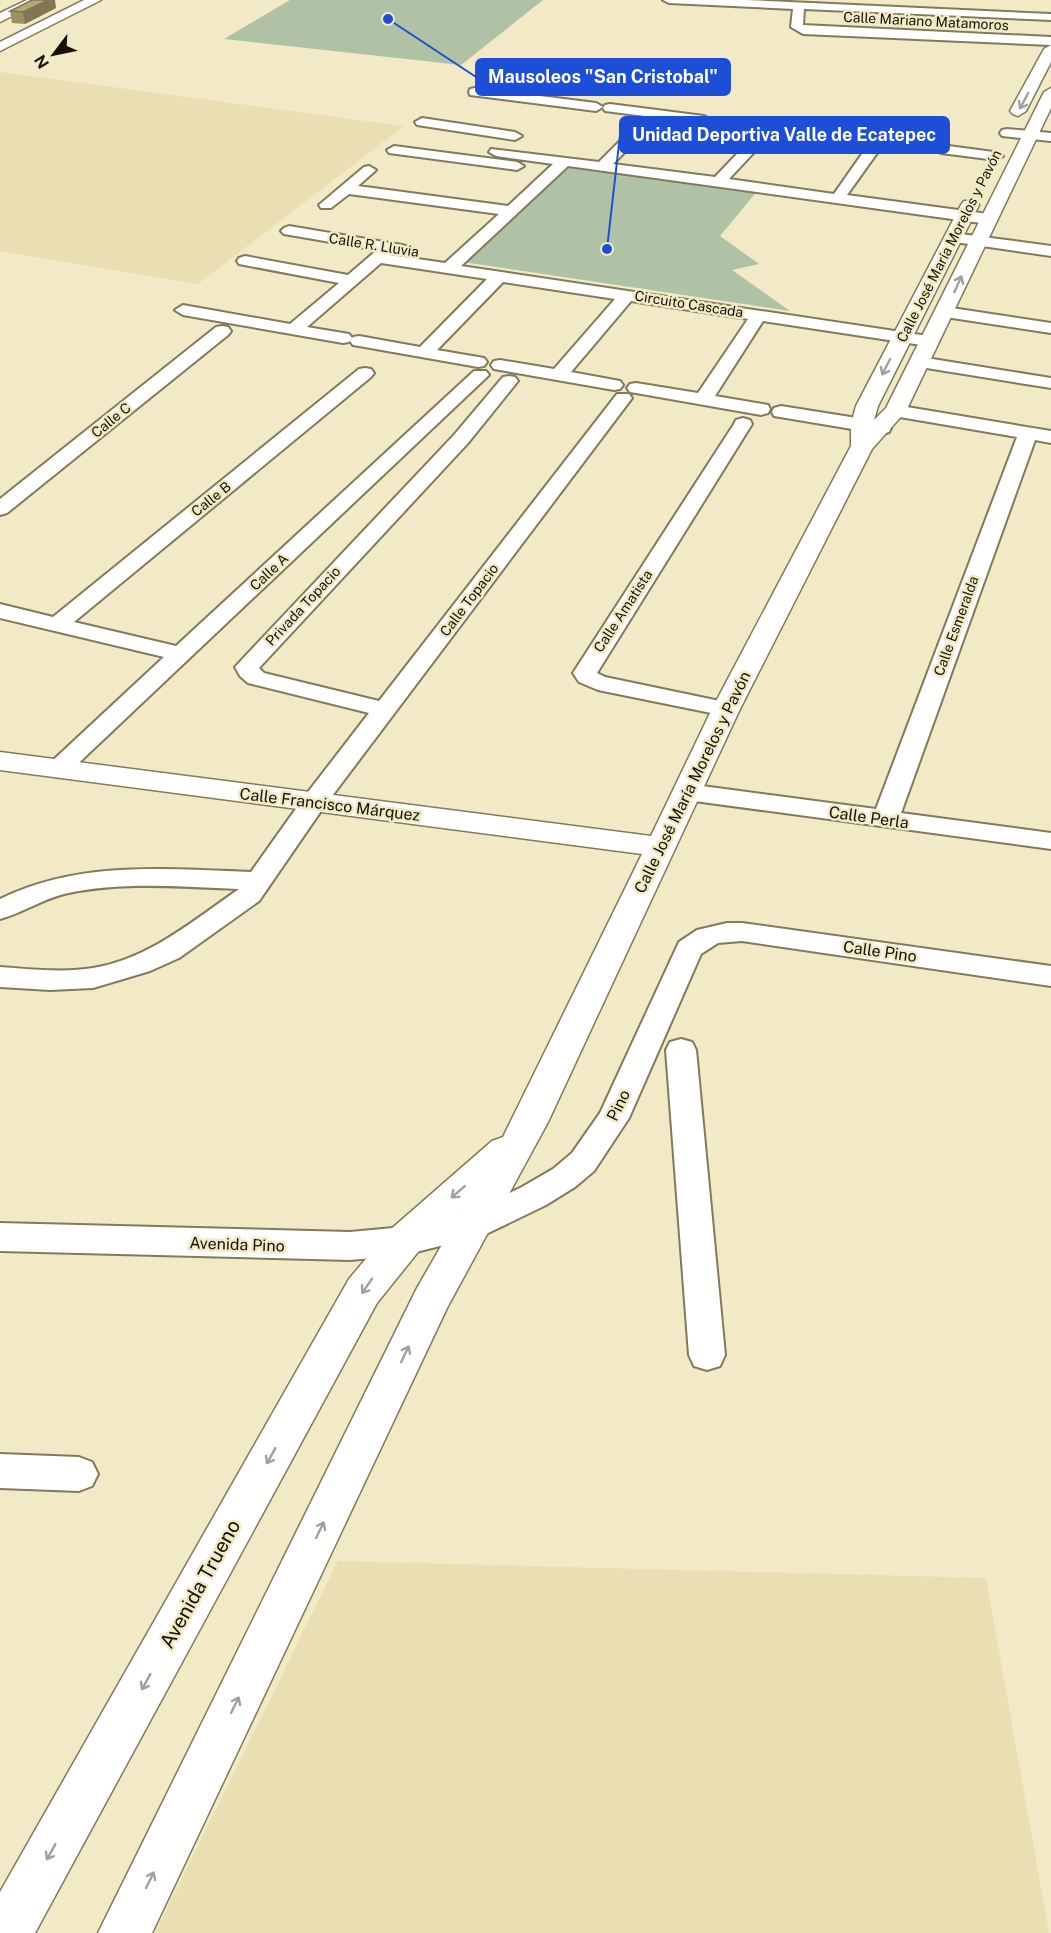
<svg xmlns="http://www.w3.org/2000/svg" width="1051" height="1933" font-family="'Public Sans',sans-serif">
<rect width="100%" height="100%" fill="#f2e9c6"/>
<!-- built -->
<path fill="#e9dfb3" d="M0 72 404 126 198 284 0 251Z
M338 1561 986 1578 1049 1933H155Z"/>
<!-- green -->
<path fill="#afc2a6" d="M290 0H543L461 65 224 39Z
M569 165 758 190 720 236 759 264 732 270 790 311 463 262Z"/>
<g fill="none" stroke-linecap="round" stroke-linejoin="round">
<defs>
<path id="street" d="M663 0H745L1051 14V20L804 9 803 25 1051 37V45L803 34 791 27 793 9 669 3Z
M475 88 596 103 603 107 596 111 470 95 469 92 470 89Z
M610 104 704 116 711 120 704 124 658 118 613 164 715 177 758 132 714 126 712 123 714 120 814 130 819 131 821 134 819 137 772 133 729 179 834 194 869 144 822 138 820 135 827 131 929 143 936 147 941 145 1001 153 1003 156 996 160 941 153 934 149 929 151 882 146 847 195 988 214 996 219 988 224 568 166 461 266 928 336 934 337 937 341 934 345 928 346 763 321 715 396 768 405 770 409 768 413 761 415 636 393 630 392 627 388 630 384 636 383 698 393 748 319 631 301 571 372 620 381 623 385 620 389 614 390 500 370 494 369 491 365 494 361 500 360 554 369 615 299 503 282 437 350 484 358 487 362 484 366 478 367 359 346 353 345 350 341 353 337 359 336 420 347 487 279 381 263 307 327 349 334 352 338 349 342 343 343 183 315 175 310 183 305 290 324 339 283 239 264 237 261 239 258 245 256 348 275 377 250 284 234 281 231 284 228 289 226 402 245 408 247 410 250 408 253 390 255 445 263 499 214 349 194 331 208H321L319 205 364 167 369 166 376 170 358 186 508 206 553 164 496 156 489 152 491 149 599 162 645 116 605 111 603 108 605 105Z
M422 118 515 132 522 136 515 140 417 125 415 122Z
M1007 129 1051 133V141L1002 136 1000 133 1002 130Z
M394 146 517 162 524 166 517 170 389 153 387 150Z
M953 233 1051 246V256L948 241 945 238 948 235Z
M945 307 1051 323V333L939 316 937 312Z
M222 326 228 327 231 331 228 335 7 513 0 515V499L216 327Z
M920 357 1051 378V388L914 366 911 362 914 358Z
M365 368 371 369 374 373 371 377 74 622 176 646 474 371H486L489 375 67 774 58 777 49 774 46 769 49 764 164 657 0 618V604L53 617 359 369Z
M509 376 515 377 518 381 468 443 259 668 264 673 379 701 617 394H629L632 398 323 808 259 901 179 958 150 971 93 988 50 990 0 987V967C30 969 63 973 93 968 149 959 194 920 239 889 181 887 121 881 64 894 41 900 22 913 0 919V899C79 860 166 869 251 872L305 796 369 713 248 683 240 676 235 667 454 435 503 377Z
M895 405 1051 431V443L1035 440 901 813 1051 833V849L687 800 678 798 674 792 678 786 687 784 876 809 1017 437 888 415 886 411 888 407Z
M781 406 882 422 889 424 891 428 889 432 882 434 774 416 772 412 774 408Z
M743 418 750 420 752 424 597 673 605 677 734 704 738 709 734 714 726 716 598 690 579 682 573 673 734 424 736 420Z
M727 923H742L1051 966V986L742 941 718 943 701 954 629 1118 594 1171 575 1187 546 1205 484 1235 404 1255 350 1260 0 1251V1223L350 1232 404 1227 466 1214 522 1187 553 1169 572 1153 600 1113 679 942 697 930Z
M681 1039 692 1042 696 1050 725 1355 720 1366 707 1370 694 1366 689 1355 666 1050 670 1042Z
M0 1454 79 1457 92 1462 98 1474 92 1486 79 1491 0 1488Z"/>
<path id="secondary" d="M1051 45V62L1026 111 1018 116 1013 114 1010 111 1044 49Z
M1051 88V108L906 411 872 449 740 709 548 1122 447 1308 152 1933H98L417 1288 459 1215 418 1252 377 1303 35 1933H0V1892L349 1279 390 1230 492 1141 503 1137 642 854 0 770V752L651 836 712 709 851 446V425L856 406 961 205 964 201H976L979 205 878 406 874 420 886 408 1044 92Z"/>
<path id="highway" d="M27 0H45L0 22V13Z
M84 0H101L0 51V42Z"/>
</defs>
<!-- street casing -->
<use href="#street" stroke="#827a5a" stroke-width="4"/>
<!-- secondary casing -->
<use href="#secondary" stroke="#827a5a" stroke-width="3"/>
<!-- highway casing -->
<use href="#highway" stroke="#827a5a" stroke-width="3"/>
<!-- street -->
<use href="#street" fill="#fff" fill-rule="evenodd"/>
<!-- secondary -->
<use href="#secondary" fill="#fff" fill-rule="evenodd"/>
<!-- highway -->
<use href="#highway" fill="#fff" fill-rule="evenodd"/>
</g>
<!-- wall -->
<path fill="#9d9164" d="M56 8 25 24 12 23 10 11Z"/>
<!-- shaded-wall -->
<path fill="#807651" d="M48 0H55L56 8 25 24 23 12Z"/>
<!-- building -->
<path fill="#b7a974" stroke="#807651" stroke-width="1.5" d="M32 0H48L23 12 10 11Z"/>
<!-- one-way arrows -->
<defs><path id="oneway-shaft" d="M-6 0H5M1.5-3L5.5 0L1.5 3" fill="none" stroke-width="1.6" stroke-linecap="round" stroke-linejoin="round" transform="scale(1.5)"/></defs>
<g stroke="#a1a09b">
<use href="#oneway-shaft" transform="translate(1024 101) rotate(118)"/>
<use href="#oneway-shaft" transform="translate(958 284) rotate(-66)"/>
<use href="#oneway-shaft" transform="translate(886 367) rotate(117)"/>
<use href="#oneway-shaft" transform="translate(458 1192) rotate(139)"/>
<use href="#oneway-shaft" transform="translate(367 1286) rotate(125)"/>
<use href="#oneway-shaft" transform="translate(405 1354) rotate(-65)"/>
<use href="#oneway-shaft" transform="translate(271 1456) rotate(119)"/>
<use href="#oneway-shaft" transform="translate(320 1530) rotate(-64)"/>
<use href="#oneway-shaft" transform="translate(146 1682) rotate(119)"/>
<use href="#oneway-shaft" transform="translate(235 1705) rotate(-64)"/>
<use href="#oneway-shaft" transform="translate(51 1852) rotate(119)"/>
<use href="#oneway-shaft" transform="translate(150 1880) rotate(-64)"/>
</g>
<g text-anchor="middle" stroke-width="5" stroke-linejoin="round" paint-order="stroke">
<!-- far-street labels -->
<g font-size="14" fill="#151206" stroke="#f2e9c6">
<text transform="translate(926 21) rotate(3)" y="5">Calle Mariano Matamoros</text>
<text transform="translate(374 245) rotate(9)" y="5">Calle R. Lluvia</text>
<text transform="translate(949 246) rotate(-63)" y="5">Calle José María Morelos y Pavón</text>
<text transform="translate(689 304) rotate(9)" y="5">Circuito Cascada</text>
<text transform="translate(111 420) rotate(-39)" y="5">Calle C</text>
<text transform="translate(211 499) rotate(-39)" y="5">Calle B</text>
<text transform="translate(269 572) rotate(-43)" y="5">Calle A</text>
<text transform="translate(469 600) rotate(-53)" y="5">Calle Topacio</text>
<text transform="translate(303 606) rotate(-47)" y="5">Privada Topacio</text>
<text transform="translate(623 611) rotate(-57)" y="5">Calle Amatista</text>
<text transform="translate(956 626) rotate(-70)" y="5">Calle Esmeralda</text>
</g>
<!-- street labels -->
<g font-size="16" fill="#151206" stroke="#f2e9c6">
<text transform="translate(692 782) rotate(-64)" y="6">Calle José María Morelos y Pavón</text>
<text transform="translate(330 804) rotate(7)" y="6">Calle Francisco Márquez</text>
<text transform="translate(869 817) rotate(8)" y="6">Calle Perla</text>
<text transform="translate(880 951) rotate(8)" y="6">Calle Pino</text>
<text transform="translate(618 1105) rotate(-64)" y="6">Pino</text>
<text transform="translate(237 1244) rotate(2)" y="6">Avenida Pino</text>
</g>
<!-- near-street labels -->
<g font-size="20" fill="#151206" stroke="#f2e9c6">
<text transform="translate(200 1584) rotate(-61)" y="7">Avenida Trueno</text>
</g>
</g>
<!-- callouts -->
<path fill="none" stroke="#1d4ed8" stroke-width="2" d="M388 19L476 77M607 249L620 135"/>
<g fill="#1d4ed8" stroke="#f2e9c6" stroke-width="2">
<circle cx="388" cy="19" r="6"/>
<circle cx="607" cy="249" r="6"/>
</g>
<g fill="#1d4ed8" stroke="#1d4ed8" stroke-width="2">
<rect x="476" y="59" width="254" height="36" rx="6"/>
<rect x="620" y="117" width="329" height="36" rx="6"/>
</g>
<g font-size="18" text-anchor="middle" font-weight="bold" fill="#fff">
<text x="603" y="83">Mausoleos "San Cristobal"</text>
<text x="784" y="141">Unidad Deportiva Valle de Ecatepec</text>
</g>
<!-- north arrow -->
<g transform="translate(54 54) rotate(238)" stroke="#f2e9c6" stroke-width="4.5" paint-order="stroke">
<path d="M0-4.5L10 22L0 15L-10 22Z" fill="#151206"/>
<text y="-9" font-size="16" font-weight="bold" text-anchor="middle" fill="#151206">N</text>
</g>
</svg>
